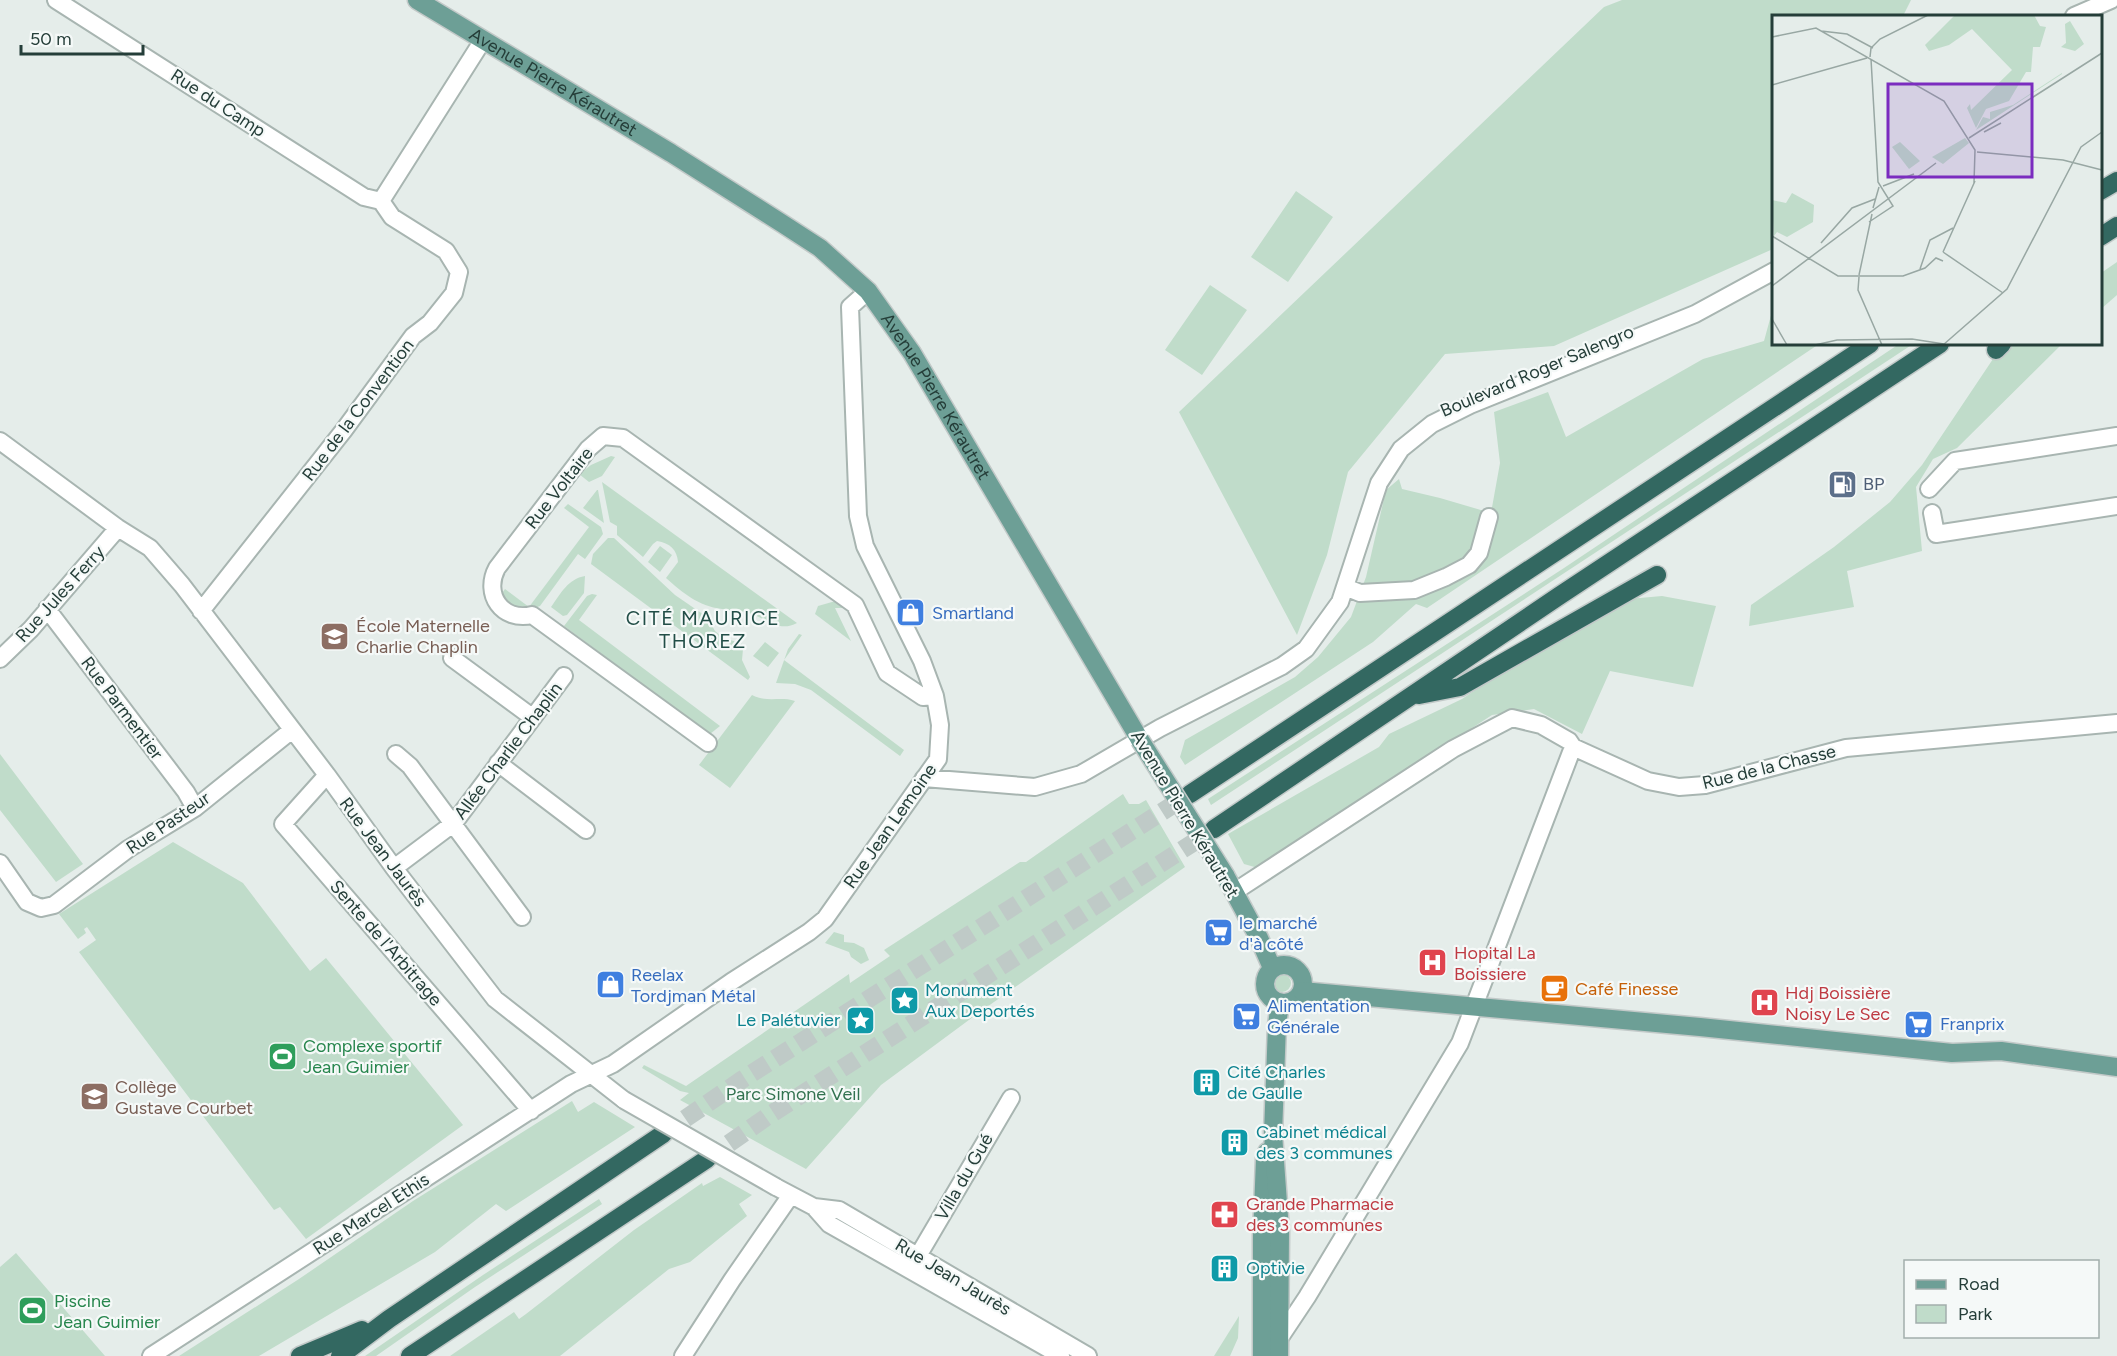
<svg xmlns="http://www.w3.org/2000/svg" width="2117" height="1356" font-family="Figtree,sans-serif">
<rect width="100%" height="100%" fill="#e5edea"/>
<!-- green -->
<path fill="#c0dcca" d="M1622 0H1911L1903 16H1774L1773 249 1554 346 1445 354 1348 472 1327 555 1297 635 1179 412 1604 7Z
M1296 191 1333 217 1288 282 1251 257Z
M2117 262V295L2101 309V273Z
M1210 285 1247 310 1202 375 1165 350Z
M1773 308 1774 344H1819L1427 608 1416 604 1373 642 1185 765 1180 757 1185 740 1295 677 1318 657 1351 617 1366 577 1386 490 1399 479 1402 489 1440 498 1491 513 1500 463 1494 412 1548 392 1566 437 1703 359 1764 341Z
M1899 344H1913L1211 805 1208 799 1564 568Z
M2007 344H2062L1957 448 1933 459 1916 487 1922 551 1847 571 1854 607 1749 626 1751 605 1834 547 1890 502 1922 465 1997 353Z
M611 456 615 457 602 476 589 482 579 474 591 465Z
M602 482 797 623C779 633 766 618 749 613 741 610 731 611 722 609 698 606 683 593 666 578L678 562C677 550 670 543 657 541L653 544 643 557 617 535V526L610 522Z
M597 490H598L604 523 583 508Z
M568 504 601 527 603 534 585 559 578 554 540 606 535 608 515 610 500 596 505 589 529 607 589 527 564 508Z
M608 538H614L675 595 707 617 715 631 722 637 742 644 743 649 742 660 750 677 748 680 591 564 593 554Z
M660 546 672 555 660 572 648 562Z
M585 576 584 593 567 615 563 616 551 607C561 593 568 579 585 576Z
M592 594 597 595 579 620 720 726 710 734 564 626 587 596Z
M1662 596 1716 606 1693 687 1610 671 1582 734 1534 709 1492 715 1258 868 1244 864 1228 834 1379 747 1389 734 1462 699 1508 668 1629 599Z
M832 602H839L849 608H835L851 641 815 614 818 606Z
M799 634 802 635 784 660 904 750 900 756 811 690 795 684 776 683 788 649Z
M765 642 779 653 768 667 753 656Z
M752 695C768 703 780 696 795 701L730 788 699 765Z
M0 754 83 864 56 882 0 810Z
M1123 794 1129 804H1139L1146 800 1185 867 977 1014 881 1085 806 1169 680 1100 689 1093 680 1091 642 1068 644 1065 686 1086 849 974 850 983 890 956 884 950 1020 862H1026Z
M173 842 243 883 310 971 326 958 463 1125 306 1239 280 1207 274 1210 79 952 96 940 87 927 84 929 86 933 78 939 59 914Z
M834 932 844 935V942L854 943 864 948 869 960 861 964 851 957 849 952 825 943Z
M1273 983a9 9 0 1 1 18 0a9 9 0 1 1-18 0Z
M572 1101 578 1112 594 1102 635 1127 506 1211 496 1204 435 1252 259 1356H179L299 1279 413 1201Z
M720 1177 752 1195 739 1204 747 1216 690 1262 669 1269 560 1356H450L514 1312 519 1319 526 1314 634 1230 702 1183 703 1186Z
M599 1199 602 1204 475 1287 376 1356H365L483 1275Z
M16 1253 105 1356H0V1267Z
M1239 1316 1238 1338 1230 1356H1214Z"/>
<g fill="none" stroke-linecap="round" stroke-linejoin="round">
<!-- highway-tunnel -->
<path stroke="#bfcac7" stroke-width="18" stroke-dasharray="18 9" stroke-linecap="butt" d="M663 1134 743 1079 1190 794
M707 1159 768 1116 1213 830"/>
<defs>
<path id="minor" d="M56 0 364 197 381 201
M2074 16 2111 0
M381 201 483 40
M0 441 118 528 150 548 182 585 327 775 394 868 495 999 624 1100
M1929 489 1955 461 2117 436
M1932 513 1936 534 2117 506
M1345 587 1360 593 1414 590 1446 577 1469 565 1479 553 1489 517
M47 609 186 792 195 808
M201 611 344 430 413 336 430 323 454 293 459 272 446 251 392 217 381 201
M452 658 532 717
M0 659 31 629 118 528
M708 743 532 615C502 622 483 594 497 568L588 449 603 436 623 438 855 605 887 673 923 697 935 696
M396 754 410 766 522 917
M498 763 586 830
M327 775 283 824 531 1111
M924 778 1035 787 1081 774 1160 728 1282 666 1306 649 1340 602 1379 483 1401 449 1432 424 1470 405 1695 314 1774 271
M0 863 27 902 41 908 54 905 128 849 195 808 292 730
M394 868 454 823 564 676
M1234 892 1453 749 1512 718 1541 725 1569 741 1573 747 1648 781 1679 787 1705 785 1846 748 2117 723
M776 1187 814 1207 839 1210 1088 1356
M814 1207 829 1224 1061 1356
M918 1256 1011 1098
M1279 1339 1307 1297 1460 1043 1573 747
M151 1356 571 1084 613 1064 731 982 809 932 825 919 938 759 940 725 935 696 922 661 865 546 858 516 850 307 868 291
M683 1356 732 1280 791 1195"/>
<g id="major">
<path id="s1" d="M417 0 671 153 783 224 820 248 868 291 912 353 1140 740"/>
<path d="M1225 875 1259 938 1272 968"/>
<circle cx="1284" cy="984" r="19"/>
<path d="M1302 991 1700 1027 1952 1053 2001 1051 2117 1067"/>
<path d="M1262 1356V1236L1265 1159 1267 1152"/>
<path d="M1279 1356 1280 1231 1273 1134 1277 1025 1280 1003"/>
</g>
<path id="highway" d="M2100 191 2117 181
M2100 237 2117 226
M1996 350 2002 344
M1419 695 1460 687 1657 575
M1190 794 1870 344
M1214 829 1559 596 1940 344
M300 1356 362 1330
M340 1356 389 1319 663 1134
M410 1356 707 1159"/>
</defs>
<!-- minor casing -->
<use href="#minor" stroke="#a8b5b1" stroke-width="20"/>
<!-- major casing -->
<use href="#major" stroke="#c2c9c8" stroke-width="21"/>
<!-- highway casing -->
<use href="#highway" stroke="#c2c9c8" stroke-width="21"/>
<!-- minor -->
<use href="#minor" stroke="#fff" stroke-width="16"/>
<!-- major -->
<use href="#major" stroke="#6d9f96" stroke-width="18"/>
<!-- highway -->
<use href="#highway" stroke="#336861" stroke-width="18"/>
<defs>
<path id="minor-bridge" d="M624 1100 776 1187"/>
<path id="major-bridge" d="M1140 740 1225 875"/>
</defs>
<!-- minor-bridge casing -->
<use href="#minor-bridge" stroke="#a8b5b1" stroke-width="20" stroke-linecap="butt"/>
<!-- major-bridge casing -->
<use href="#major-bridge" stroke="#c2c9c8" stroke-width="21" stroke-linecap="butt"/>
<!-- minor-bridge -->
<use href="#minor-bridge" stroke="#fff" stroke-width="16"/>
<!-- major-bridge -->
<use href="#major-bridge" stroke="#6d9f96" stroke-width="18"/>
</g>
<!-- icons -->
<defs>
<symbol id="fuel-square" viewBox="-11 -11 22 22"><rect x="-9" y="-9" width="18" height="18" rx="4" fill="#5c6f8a" stroke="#f5f9f8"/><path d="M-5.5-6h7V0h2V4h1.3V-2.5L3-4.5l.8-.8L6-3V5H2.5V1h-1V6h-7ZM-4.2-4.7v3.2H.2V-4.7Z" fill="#fff"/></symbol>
<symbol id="shop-square" viewBox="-11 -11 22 22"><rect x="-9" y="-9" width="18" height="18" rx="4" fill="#3f7fe0" stroke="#f5f9f8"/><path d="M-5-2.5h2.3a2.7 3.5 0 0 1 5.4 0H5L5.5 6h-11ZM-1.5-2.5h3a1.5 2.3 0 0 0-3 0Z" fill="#fff"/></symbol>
<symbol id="school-square" viewBox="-11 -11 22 22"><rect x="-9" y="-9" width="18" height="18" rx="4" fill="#8d6e63" stroke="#f5f9f8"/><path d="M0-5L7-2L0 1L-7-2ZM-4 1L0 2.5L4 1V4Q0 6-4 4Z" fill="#fff"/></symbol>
<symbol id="supermarket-square" viewBox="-11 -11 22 22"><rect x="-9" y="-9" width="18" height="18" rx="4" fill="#3f7fe0" stroke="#f5f9f8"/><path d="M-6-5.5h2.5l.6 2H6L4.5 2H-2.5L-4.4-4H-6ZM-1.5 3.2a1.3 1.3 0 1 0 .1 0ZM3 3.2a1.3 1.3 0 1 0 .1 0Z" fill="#fff"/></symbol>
<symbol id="hospital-square" viewBox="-11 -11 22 22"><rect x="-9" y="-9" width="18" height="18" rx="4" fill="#e0444e" stroke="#f5f9f8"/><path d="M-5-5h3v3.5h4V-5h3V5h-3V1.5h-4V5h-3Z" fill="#fff"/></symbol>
<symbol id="cafe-square" viewBox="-11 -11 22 22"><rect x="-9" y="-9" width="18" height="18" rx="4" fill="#e8710a" stroke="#f5f9f8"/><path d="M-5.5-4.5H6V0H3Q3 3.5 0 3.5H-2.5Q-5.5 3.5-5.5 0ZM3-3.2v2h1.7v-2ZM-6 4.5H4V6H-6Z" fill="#fff"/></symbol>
<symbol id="sight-square" viewBox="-11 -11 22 22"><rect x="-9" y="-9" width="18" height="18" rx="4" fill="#0f9aa8" stroke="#f5f9f8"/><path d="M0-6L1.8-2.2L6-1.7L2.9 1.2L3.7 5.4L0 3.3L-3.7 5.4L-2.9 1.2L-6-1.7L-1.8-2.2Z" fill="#fff"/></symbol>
<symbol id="stadium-square" viewBox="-11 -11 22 22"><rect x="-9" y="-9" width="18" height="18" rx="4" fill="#2e9e5b" stroke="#f5f9f8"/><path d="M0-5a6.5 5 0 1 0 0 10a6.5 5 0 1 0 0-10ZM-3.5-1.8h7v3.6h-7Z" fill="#fff"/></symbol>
<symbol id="building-square" viewBox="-11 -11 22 22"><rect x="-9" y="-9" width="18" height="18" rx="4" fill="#0f9aa8" stroke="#f5f9f8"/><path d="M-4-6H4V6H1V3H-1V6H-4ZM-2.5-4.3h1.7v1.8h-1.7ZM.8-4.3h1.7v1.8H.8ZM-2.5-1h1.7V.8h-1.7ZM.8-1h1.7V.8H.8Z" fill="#fff"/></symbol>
<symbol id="pharmacy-square" viewBox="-11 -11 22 22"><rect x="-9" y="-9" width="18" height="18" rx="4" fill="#e0444e" stroke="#f5f9f8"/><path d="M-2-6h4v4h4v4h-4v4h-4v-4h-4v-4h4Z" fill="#fff"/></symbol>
</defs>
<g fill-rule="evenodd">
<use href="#fuel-square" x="1826" y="468" width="33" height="33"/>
<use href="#shop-square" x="894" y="596" width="33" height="33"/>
<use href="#school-square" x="318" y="620" width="33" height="33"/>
<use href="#supermarket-square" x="1202" y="916" width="33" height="33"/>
<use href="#hospital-square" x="1416" y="946" width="33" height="33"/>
<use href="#shop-square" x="594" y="968" width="33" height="33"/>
<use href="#cafe-square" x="1538" y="972" width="33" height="33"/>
<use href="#sight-square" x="888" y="984" width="33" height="33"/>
<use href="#hospital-square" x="1748" y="986" width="33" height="33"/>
<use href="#supermarket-square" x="1230" y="1000" width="33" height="33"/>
<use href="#sight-square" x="844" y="1004" width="33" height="33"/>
<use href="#supermarket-square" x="1902" y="1008" width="33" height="33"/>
<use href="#stadium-square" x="266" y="1040" width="33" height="33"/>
<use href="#building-square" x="1190" y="1066" width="33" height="33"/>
<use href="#school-square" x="78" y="1080" width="33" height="33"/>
<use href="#building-square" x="1218" y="1126" width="33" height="33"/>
<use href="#pharmacy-square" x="1208" y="1198" width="33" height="33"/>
<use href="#building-square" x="1208" y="1252" width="33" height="33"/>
<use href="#stadium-square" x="16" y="1294" width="33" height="33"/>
</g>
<g text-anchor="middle" stroke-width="4.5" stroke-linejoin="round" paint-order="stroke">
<!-- street labels -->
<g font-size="18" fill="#253e39" stroke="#f5f9f8">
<text dy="6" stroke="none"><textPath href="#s1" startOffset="159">Avenue Pierre Kérautret</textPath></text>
<text transform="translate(218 103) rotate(33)" y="6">Rue du Camp</text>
<text transform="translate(1537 371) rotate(-23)" y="6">Boulevard Roger Salengro</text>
<text dy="6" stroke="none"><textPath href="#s1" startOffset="663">Avenue Pierre Kérautret</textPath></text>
<text transform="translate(358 410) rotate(-53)" y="6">Rue de la Convention</text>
<text transform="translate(559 488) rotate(-52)" y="6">Rue Voltaire</text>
<text transform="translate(60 594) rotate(-48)" y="6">Rue Jules Ferry</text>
<text transform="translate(122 708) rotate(53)" y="6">Rue Parmentier</text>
<text transform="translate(508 751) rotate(-53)" y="6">Allée Charlie Chaplin</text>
<text transform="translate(1769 767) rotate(-14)" y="6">Rue de la Chasse</text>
<text transform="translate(1185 814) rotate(59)" y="6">Avenue Pierre Kérautret</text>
<text transform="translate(168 823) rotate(-34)" y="6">Rue Pasteur</text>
<text transform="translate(890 826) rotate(-55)" y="6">Rue Jean Lemoine</text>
<text transform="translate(383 852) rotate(53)" y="6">Rue Jean Jaurès</text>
<text transform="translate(386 943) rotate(49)" y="6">Sente de l'Arbitrage</text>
<text transform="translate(964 1177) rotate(-60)" y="6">Villa du Gué</text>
<text transform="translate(371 1214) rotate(-33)" y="6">Rue Marcel Ethis</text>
<text transform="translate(953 1277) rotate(31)" y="6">Rue Jean Jaurès</text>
</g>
<!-- service labels -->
<g font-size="18" fill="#4e5e75" stroke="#f5f9f8" text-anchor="start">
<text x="1863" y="490">BP</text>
</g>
<!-- shop labels -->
<g font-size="18" fill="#366cbe" stroke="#f5f9f8" text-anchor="start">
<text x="932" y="619">Smartland</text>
<text x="1239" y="929">le marché<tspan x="1239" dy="21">d'à côté</tspan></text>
<text x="631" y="981">Reelax<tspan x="631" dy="21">Tordjman Métal</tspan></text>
<text x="1267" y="1012">Alimentation<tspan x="1267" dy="21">Générale</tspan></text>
<text x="1940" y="1030">Franprix</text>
</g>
<!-- education labels -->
<g font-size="18" fill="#785e54" stroke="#f5f9f8" text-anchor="start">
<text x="356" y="632">École Maternelle<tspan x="356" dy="21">Charlie Chaplin</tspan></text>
<text x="115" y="1093">Collège<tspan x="115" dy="21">Gustave Courbet</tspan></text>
</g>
<!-- health labels -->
<g font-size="18" fill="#be3a42" stroke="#f5f9f8" text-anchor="start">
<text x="1454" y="959">Hopital La<tspan x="1454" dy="21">Boissiere</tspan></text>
<text x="1785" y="999">Hdj Boissière<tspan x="1785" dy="21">Noisy Le Sec</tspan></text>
<text x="1246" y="1210">Grande Pharmacie<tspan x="1246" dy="21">des 3 communes</tspan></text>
</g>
<!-- food labels -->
<g font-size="18" fill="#c56008" stroke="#f5f9f8" text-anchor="start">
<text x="1575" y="995">Café Finesse</text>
</g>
<!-- culture labels -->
<g font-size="18" fill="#0d838f" stroke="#f5f9f8" text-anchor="start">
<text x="925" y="996">Monument<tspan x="925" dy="21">Aux Deportés</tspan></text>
<text x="840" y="1026" text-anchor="end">Le Palétuvier</text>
<text x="1227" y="1078">Cité Charles<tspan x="1227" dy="21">de Gaulle</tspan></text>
<text x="1256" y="1138">Cabinet médical<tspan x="1256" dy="21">des 3 communes</tspan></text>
<text x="1246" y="1274">Optivie</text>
</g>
<!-- leisure labels -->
<g font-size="18" fill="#27864d" stroke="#f5f9f8" text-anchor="start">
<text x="303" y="1052">Complexe sportif<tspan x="303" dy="21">Jean Guimier</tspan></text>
<text x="54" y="1307">Piscine<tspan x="54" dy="21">Jean Guimier</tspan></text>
</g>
<!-- park labels -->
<g font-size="18" fill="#327250" stroke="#f5f9f8">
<text x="793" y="1100">Parc Simone Veil</text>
</g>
<!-- neighbourhood labels -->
<g font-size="20" letter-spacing="1.5" fill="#224e47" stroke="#f5f9f8">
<text x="703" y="625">CITÉ MAURICE<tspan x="703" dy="23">THOREZ</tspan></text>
</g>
</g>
<!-- overview -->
<g transform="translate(1772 15)">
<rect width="330" height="330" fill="#e5edea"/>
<path d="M183 0H262L268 11 274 12 268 32H261L259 57H254L237 86 214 94 204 113 195 93 198 89 199 95 240 55 200 14 177 30 157 36 153 30ZM298 6 312 29 303 36 289 32 294 28 293 9ZM290 58V59L204 115 211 102 218 104V97L241 90ZM193 123 197 128 171 149 160 142ZM128 127 148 146 137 154 120 132ZM20 178 42 190 41 207 15 222 5 217 2 221 0 185 14 188Z" fill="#c0dcca"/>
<path fill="none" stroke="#98a7a3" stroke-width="1.5" d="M49 16 75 19 101 33M0 22 44 13 172 86 203 135 202 168M98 42 99 33 108 24 156 0M0 70 95 43M212 117 229 108M197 123 330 38M205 137 291 145 330 155M111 171 142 159M101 193 107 172M97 207 121 191 106 167 99 44M0 221 66 261H131L153 253 164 243 171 246M49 228 80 193 103 184M171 237 231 278M171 237 203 166M148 254 158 225 181 213M87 260 100 199M87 262 86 275 110 330M0 271 164 148M0 304 15 330M43 330 65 325 140 324 172 329M171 330 235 274 309 132 330 117"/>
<path fill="#7b2cbf" fill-opacity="0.15" stroke="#7b2cbf" stroke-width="3" d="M116 69H260V162H116Z"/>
<rect width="330" height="330" fill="none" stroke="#253e39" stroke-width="3"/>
</g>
<!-- legend -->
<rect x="1904" y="1260" width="195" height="78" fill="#f5f9f8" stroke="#a2aeac" stroke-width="1.5"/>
<rect x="1916" y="1280" width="30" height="9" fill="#6d9f96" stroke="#a2aeac" stroke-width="1.5"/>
<text x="1958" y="1290" font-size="18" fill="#253e39">Road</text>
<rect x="1916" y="1305" width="30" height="18" fill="#c0dcca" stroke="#a2aeac" stroke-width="1.5"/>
<text x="1958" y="1320" font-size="18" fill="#253e39">Park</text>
<!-- scale -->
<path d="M21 45v9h122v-9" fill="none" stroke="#253e39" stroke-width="3"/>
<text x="30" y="45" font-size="18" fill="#253e39" stroke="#f5f9f8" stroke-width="4.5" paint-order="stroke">50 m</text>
</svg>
